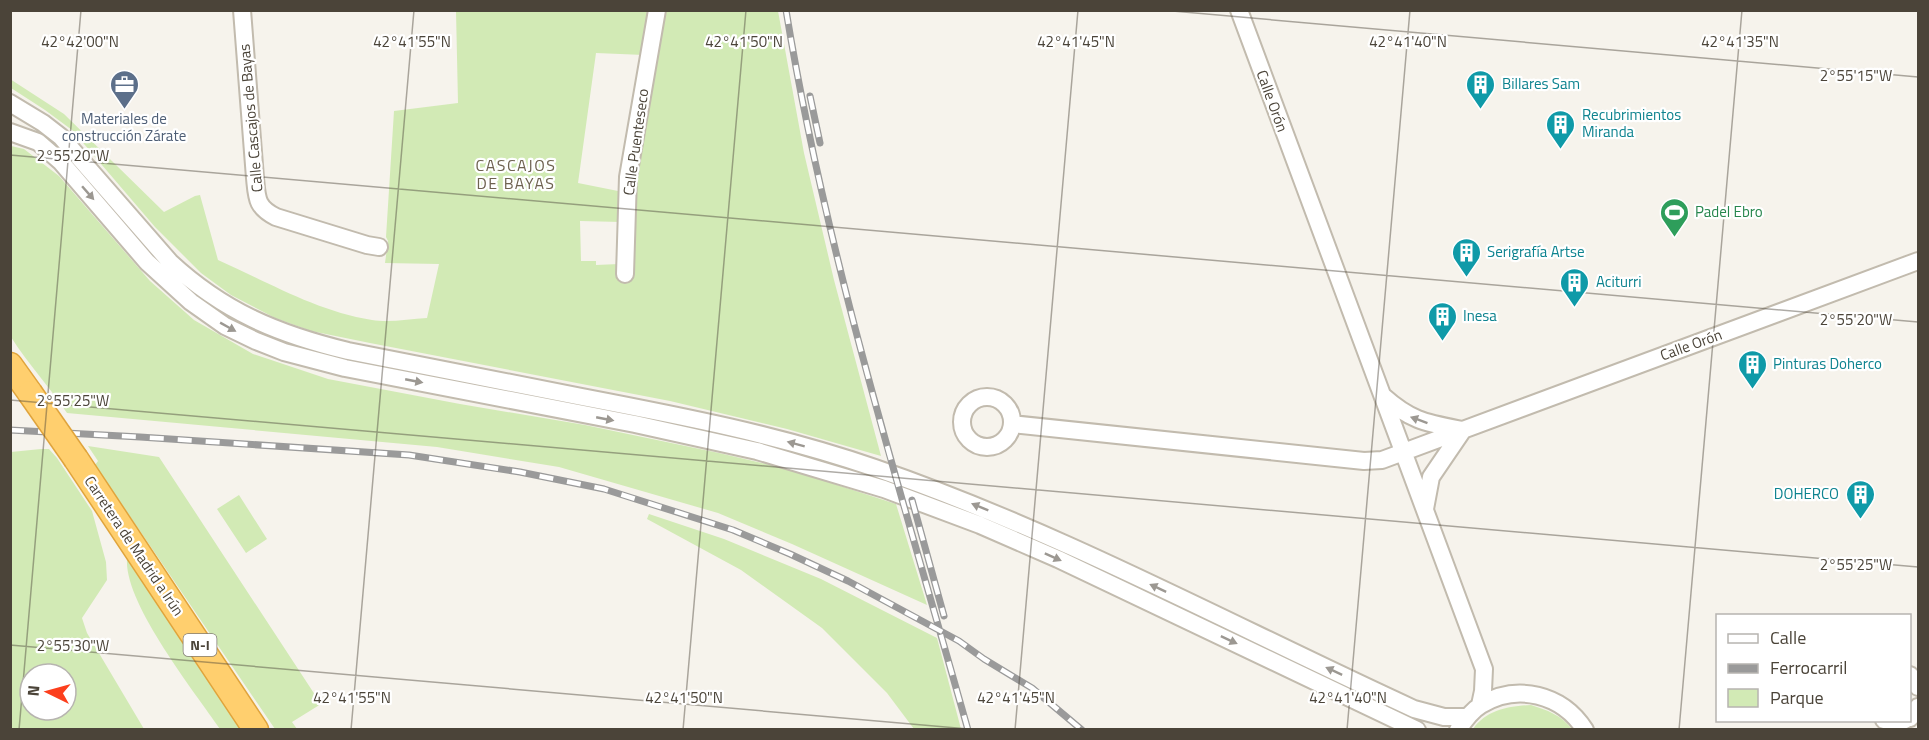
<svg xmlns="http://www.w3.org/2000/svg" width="1929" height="740" font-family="'Titillium Web',sans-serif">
<rect width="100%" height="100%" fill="#f6f3ec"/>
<!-- green -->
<path fill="#d2eab5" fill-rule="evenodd" d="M456 11H653L644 55 596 53 578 183 618 191 622 197 621 222 580 221 581 261H596V265L619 264 635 202 640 160 664 11H778L804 153 834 280 881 456 787 429 670 401 370 343 311 331 275 318 231 295 201 273 155 227 72 130 45 110 11 88 10 79 64 114 164 212 195 196 200 195 218 260C268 282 316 311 372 320 389 323 409 319 427 318L439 264 385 263 388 241 386 237 394 111 458 103Z
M11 146 24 149 59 176 150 281 194 320 253 354 328 379 460 404 585 425 719 453 788 469 896 504 927 605 792 544 718 513 559 467 437 447 67 413C49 386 28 364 11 337Z
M88 446 159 457 321 704 292 722 297 729H275L95 465 98 461Z
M41 449H49L57 458 92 511 106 562 107 580 82 618 87 633 144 729H11V452ZM30 674H66V710H30Z
M239 495 267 539 246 553 217 509Z
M649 514 724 539 821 579 937 638 961 729H914L887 693 822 628 741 570 647 519Z
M127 559 243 729H220C194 691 124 603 127 559Z
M1531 705C1547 710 1561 715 1572 729H1473C1486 710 1509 706 1531 705Z"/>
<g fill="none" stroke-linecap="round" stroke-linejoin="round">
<defs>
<path id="minor" d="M242 10 255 178C257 198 256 207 276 217L367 245 379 247
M1239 10 1484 669 1483 691 1480 705
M10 103 43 123 61 137 170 262C224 312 278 334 348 351 426 366 504 382 582 397 681 416 780 435 875 468 1061 532 1235 627 1414 709L1444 717H1467
M10 132 38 142 61 162 147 262 191 302 225 326 256 341 284 352 345 368 635 424 757 451 884 489 980 525 1058 559 1417 730
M625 274 628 177 657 10
M1383 396C1411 421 1426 423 1462 430
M962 422a25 25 0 1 1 50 0a25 25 0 1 1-50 0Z
M1012 424 1364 461 1382 460 1918 261
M1425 509 1431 477 1463 430
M1910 675 1918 687
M1910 718 1918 707
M1884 720 1897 723 1905 720
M1458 730C1464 721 1471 711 1481 705 1517 683 1562 694 1585 730"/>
<path id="highway" d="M10 365 30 393
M76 459 256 730"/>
</defs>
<!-- minor casing -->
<use href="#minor" stroke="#c2bbae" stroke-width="20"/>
<!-- highway casing -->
<use href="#highway" stroke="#e0a43c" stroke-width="27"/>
<!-- minor -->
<use href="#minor" stroke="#fff" stroke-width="16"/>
<!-- highway -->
<use href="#highway" stroke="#ffcf6e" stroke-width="24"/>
<defs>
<path id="rail" d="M786 10C826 255 901 492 968 730
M810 96 820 143
M10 430 140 437 409 455 520 472 604 489 733 530 790 554 848 581 959 641 984 659 1032 688 1082 730
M912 500 944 616"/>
</defs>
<!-- rail casing -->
<use href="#rail" stroke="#9a9a9a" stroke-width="7"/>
<!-- rail -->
<use href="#rail" stroke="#fff" stroke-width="4.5" stroke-dasharray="14" stroke-linecap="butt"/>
<defs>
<path id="highway-bridge" d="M30 393 76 459"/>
</defs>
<!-- highway-bridge casing -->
<use href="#highway-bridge" stroke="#e0a43c" stroke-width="27" stroke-linecap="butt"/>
<!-- highway-bridge -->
<use href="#highway-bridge" stroke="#ffcf6e" stroke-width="24"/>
</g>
<!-- one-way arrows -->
<defs><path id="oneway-solid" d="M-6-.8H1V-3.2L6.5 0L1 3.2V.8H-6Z" transform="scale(1.5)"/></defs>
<g fill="#9c9892">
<use href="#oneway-solid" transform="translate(88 193) rotate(49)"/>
<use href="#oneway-solid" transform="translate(228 327) rotate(29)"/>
<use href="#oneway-solid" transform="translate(414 381) rotate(11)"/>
<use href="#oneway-solid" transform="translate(605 419) rotate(11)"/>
<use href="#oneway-solid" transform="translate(1419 420) rotate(-160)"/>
<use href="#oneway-solid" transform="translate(796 444) rotate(-165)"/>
<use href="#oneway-solid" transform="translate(980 507) rotate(-158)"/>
<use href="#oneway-solid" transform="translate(1053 557) rotate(24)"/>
<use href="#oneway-solid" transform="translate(1158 588) rotate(-155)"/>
<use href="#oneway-solid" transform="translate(1229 640) rotate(25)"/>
<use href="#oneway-solid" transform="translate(1334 671) rotate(-155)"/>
</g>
<!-- ticks -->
<path fill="none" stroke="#4b4439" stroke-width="1.5" stroke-opacity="0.45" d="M1161 10 1918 77M10 155 1918 322M10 400 1918 567M10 645 980 730M19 730 81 10M351 730 414 10M683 730 746 10M1015 730 1078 10M1347 730 1410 10M1679 730 1742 10"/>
<!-- icons -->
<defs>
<symbol id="office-pin" viewBox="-11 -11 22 30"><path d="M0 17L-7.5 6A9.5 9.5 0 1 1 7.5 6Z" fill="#5c6f8a" stroke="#fff"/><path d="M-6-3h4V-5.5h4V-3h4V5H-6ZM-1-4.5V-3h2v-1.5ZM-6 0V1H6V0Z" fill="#fff"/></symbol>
<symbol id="building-pin" viewBox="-11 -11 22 30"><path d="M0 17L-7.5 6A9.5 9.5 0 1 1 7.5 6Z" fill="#0f9aa8" stroke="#fff"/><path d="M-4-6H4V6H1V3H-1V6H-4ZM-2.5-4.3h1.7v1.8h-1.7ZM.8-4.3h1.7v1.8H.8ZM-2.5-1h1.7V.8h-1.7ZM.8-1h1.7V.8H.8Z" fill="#fff"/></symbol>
<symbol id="stadium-pin" viewBox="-11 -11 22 30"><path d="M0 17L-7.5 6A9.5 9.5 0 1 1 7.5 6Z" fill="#2e9e5b" stroke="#fff"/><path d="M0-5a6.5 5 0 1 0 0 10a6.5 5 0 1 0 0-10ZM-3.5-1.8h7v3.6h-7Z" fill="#fff"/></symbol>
</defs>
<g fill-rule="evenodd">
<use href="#office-pin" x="108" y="68" width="33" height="45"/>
<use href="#building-pin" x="1464" y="68" width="33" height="45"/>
<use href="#building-pin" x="1544" y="108" width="33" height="45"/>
<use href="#stadium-pin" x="1658" y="196" width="33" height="45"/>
<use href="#building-pin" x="1450" y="236" width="33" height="45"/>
<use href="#building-pin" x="1558" y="266" width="33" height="45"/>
<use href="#building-pin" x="1426" y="300" width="33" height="45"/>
<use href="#building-pin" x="1736" y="348" width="33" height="45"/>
<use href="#building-pin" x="1844" y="478" width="33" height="45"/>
</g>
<g text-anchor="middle" stroke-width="4.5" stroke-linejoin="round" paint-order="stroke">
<!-- shield labels -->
<rect fill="#fff" stroke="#817c74" stroke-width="1.5" x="183.5" y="634" width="33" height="22" rx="4.5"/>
<g font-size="14" font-weight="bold" fill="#4b4439">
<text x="200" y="650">N-I</text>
</g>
<!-- culture labels -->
<g font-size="15" fill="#0d838f" stroke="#fff" text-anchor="start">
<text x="1502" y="89">Billares Sam</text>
<text x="1582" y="120">Recubrimientos<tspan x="1582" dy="17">Miranda</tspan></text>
<text x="1487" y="257">Serigrafía Artse</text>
<text x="1596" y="287">Aciturri</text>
<text x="1463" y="321">Inesa</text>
<text x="1773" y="369">Pinturas Doherco</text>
<text x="1839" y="499" text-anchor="end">DOHERCO</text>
</g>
<!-- street labels -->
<g font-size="15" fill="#4b4439" stroke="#fff">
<text transform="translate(1272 101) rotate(70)" y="5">Calle Orón</text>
<text transform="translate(251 118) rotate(-95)" y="5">Calle Cascajos de Bayas</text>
<text transform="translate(636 142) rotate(-82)" y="5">Calle Puenteseco</text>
<text transform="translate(1691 345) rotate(-20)" y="5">Calle Orón</text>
<text transform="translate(134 546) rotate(56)" y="5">Carretera de Madrid a Irún</text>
</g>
<!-- service labels -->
<g font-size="15" fill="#4e5e75" stroke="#fff">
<text x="124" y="124">Materiales de<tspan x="124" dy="17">construcción Zárate</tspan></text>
</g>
<!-- leisure labels -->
<g font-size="15" fill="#27864d" stroke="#fff" text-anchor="start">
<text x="1695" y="217">Padel Ebro</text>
</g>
<!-- neighbourhood labels -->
<g font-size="16" letter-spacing="1.5" fill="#6e6250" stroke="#fff">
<text x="516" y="171">CASCAJOS<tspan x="516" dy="18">DE BAYAS</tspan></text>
</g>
</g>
<g font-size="15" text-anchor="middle" fill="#4b4439" stroke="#fff" stroke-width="4.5" stroke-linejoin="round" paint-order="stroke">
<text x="80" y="47">42°42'00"N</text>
<text x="412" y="47">42°41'55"N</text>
<text x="744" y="47">42°41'50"N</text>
<text x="1076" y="47">42°41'45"N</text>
<text x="1408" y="47">42°41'40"N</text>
<text x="1740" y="47">42°41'35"N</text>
<text x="1856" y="81">2°55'15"W</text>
<text x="73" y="161">2°55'20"W</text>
<text x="1856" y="325">2°55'20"W</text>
<text x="73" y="406">2°55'25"W</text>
<text x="1856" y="570">2°55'25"W</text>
<text x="73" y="651">2°55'30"W</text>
<text x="352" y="703">42°41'55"N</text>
<text x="684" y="703">42°41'50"N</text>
<text x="1016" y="703">42°41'45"N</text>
<text x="1348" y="703">42°41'40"N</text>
</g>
<!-- border -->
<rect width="1929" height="740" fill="none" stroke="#4b4439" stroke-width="24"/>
<!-- legend -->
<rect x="1716" y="614" width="195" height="108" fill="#ffffff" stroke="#b7b4b0" stroke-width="1.5"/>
<rect x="1728" y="634" width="30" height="9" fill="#ffffff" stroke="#b7b4b0" stroke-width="1.5"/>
<text x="1770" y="644" font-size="18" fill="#4b4439">Calle</text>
<rect x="1728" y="664" width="30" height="9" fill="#9a9a9a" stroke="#b7b4b0" stroke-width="1.5"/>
<text x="1770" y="674" font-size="18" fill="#4b4439">Ferrocarril</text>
<rect x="1728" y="689" width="30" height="18" fill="#d2eab5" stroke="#b7b4b0" stroke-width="1.5"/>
<text x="1770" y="704" font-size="18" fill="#4b4439">Parque</text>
<!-- north arrow -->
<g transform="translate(48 692) rotate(275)"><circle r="28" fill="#ffffff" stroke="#b7b4b0" stroke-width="1.5"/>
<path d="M0-4.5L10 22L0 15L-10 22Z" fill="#fc3f1d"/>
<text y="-9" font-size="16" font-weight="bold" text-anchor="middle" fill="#4b4439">N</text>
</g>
</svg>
